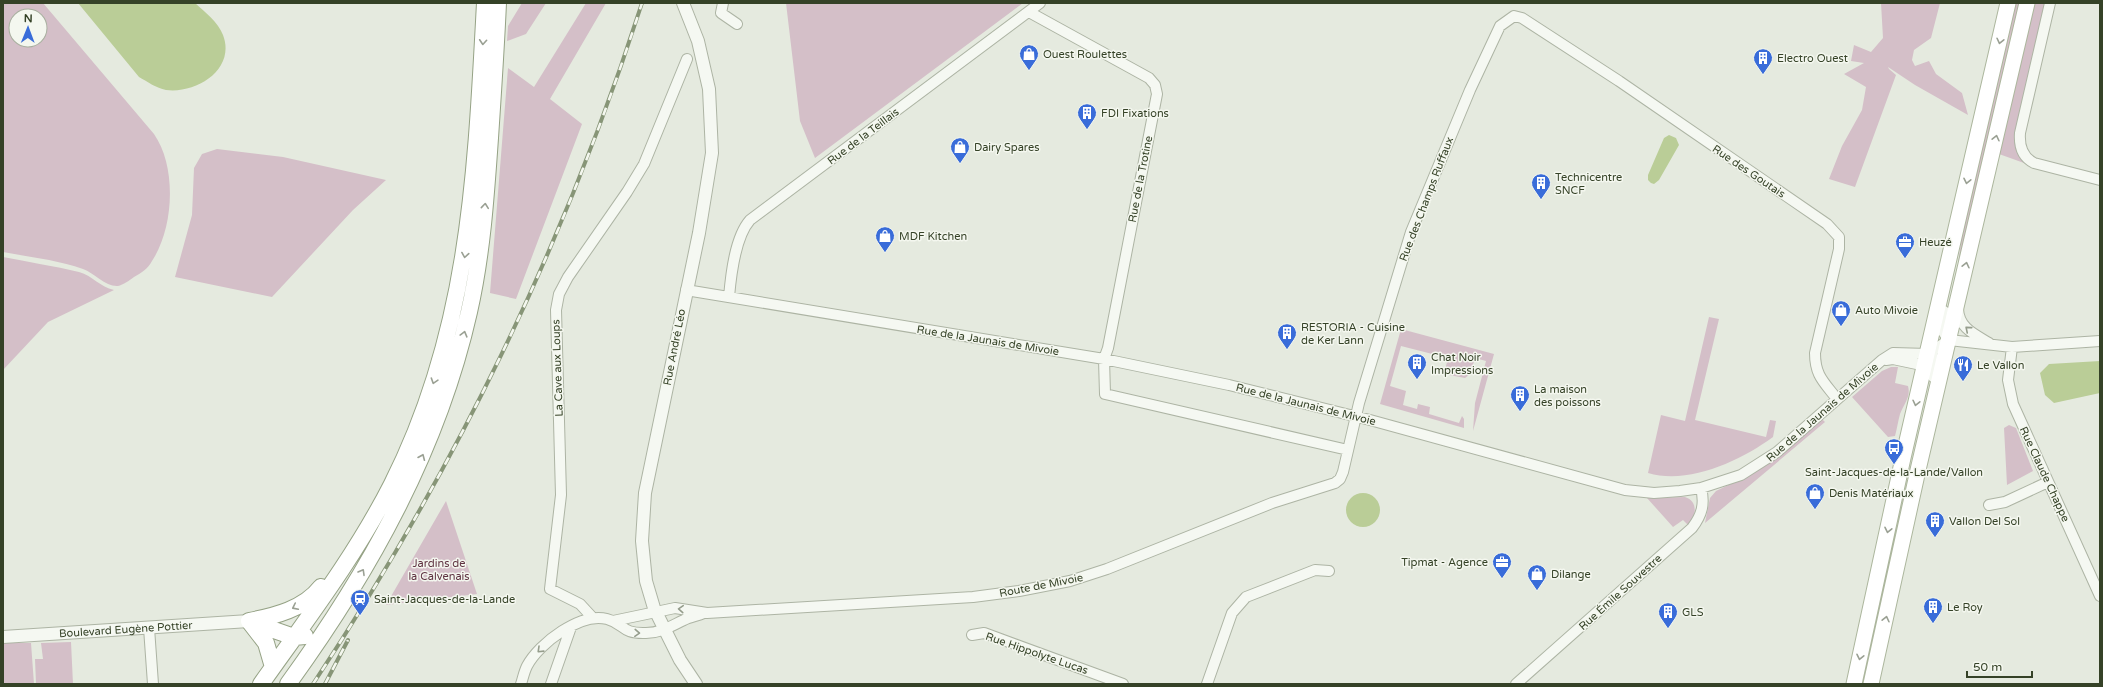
<svg xmlns="http://www.w3.org/2000/svg" width="2103" height="687" font-family="'Varela Round',sans-serif">
<rect width="100%" height="100%" fill="#e5eadf"/>
<!-- green -->
<path fill="#d4bfc8" fill-rule="evenodd" d="M3 3H43L154 134C177 167 174 228 152 261 148 269 141 273 134 277 130 280 123 285 118 286 106 287 94 273 83 269 58 260 29 257 3 252ZM16 16H40V40H16Z
M522 3H546L526 34 507 41 508 26Z
M586 3H606L550 99 582 124 516 299 490 293 508 68 534 87Z
M786 3H1023L815 158 800 121Z
M1881 3H1940L1931 38 1914 50 1912 60 1915 66 1929 61 1936 74 1962 93 1968 115 1915 85 1888 67 1889 69 1896 75 1855 187 1829 179 1842 146 1862 110 1866 87 1844 74 1864 63 1851 61 1854 45 1871 52 1883 38Z
M2013 3H2021L1953 299 1964 221Z
M2034 3H2047L2016 147 2024 163 1999 154Z
M217 149 283 157 386 180 353 210 272 297 175 277 192 215 194 168 202 154Z
M3 257C28 262 54 266 79 272 93 276 100 287 114 290L48 322 3 370Z
M1709 317 1719 319 1695 420 1766 437 1770 420 1776 421 1773 437C1740 461 1689 485 1648 473L1661 415 1685 421Z
M1401 329 1494 354 1473 431 1475 403 1486 361 1475 358 1470 374 1465 378 1444 374 1448 358 1401 346 1390 386 1406 391 1403 405 1417 409 1418 404 1430 407 1429 414 1459 423 1462 416 1464 419V428L1380 404Z
M1891 367H1898L1895 383 1908 386C1911 397 1904 404 1900 414 1898 421 1897 429 1895 436L1888 437 1852 397 1882 371Z
M1822 419 1825 422 1705 523 1710 498 1716 491 1751 474 1768 464Z
M2009 425 2016 428 2033 471 2007 485 2004 428Z
M1685 497C1698 501 1697 516 1688 525L1683 520 1673 527 1647 498Z
M446 501 477 594 386 605Z
M71 642 73 684H36L35 659H43L41 643Z
M3 643H31L34 684H3Z"/>
<!-- water -->
<path fill="#bacd97" d="M78 3H195C205 12 218 22 223 35 236 69 197 94 166 90 156 88 148 82 139 77Z
M1669 135 1676 138 1679 145 1659 180 1654 184 1651 183 1648 180V175L1664 138Z
M2100 361V393L2054 403 2045 395 2040 373 2049 364Z
M1346 510a17 17 0 1 1 34 0a17 17 0 1 1-34 0Z"/>
<g fill="none" stroke-linecap="round" stroke-linejoin="round">
<defs>
<path id="minor" d="M723 3 721 13 737 24
M2050 3 2020 133C2019 146 2022 157 2034 163L2100 180
M1029 12 1149 78 1155 85 1157 94 1108 348 1104 359 1105 394 1348 450
M686 290 1104 359 1229 385 1370 420 1625 490 1654 493 1680 491 1701 488 1741 475 1777 452 1882 360 1893 353 1928 354
M729 297C731 274 735 237 750 220L1040 3
M1958 309C1959 328 1974 334 1989 343
M1944 311 1941 329 1949 340
M2012 347 2008 380 2013 404 2100 596
M1928 354 1949 340 2012 347 2100 341
M1886 360 1893 359 1926 366 1930 363
M1933 377 1936 359
M1989 505 2005 502 2048 482
M592 617 580 604 550 589 561 495 556 310 559 294 568 277 627 192 644 164 687 59
M613 621 675 608 707 613 973 597 1019 591 1070 581 1107 569 1272 503 1335 483 1340 479 1343 472 1359 403 1411 232 1470 90 1500 26 1514 16 1522 18 1619 81 1827 224 1839 237V249L1815 353C1815 376 1824 382 1837 399
M149 628 153 684
M972 635 984 633 1123 684
M521 684C523 678 524 672 527 666 539 643 581 612 607 619 625 624 621 634 646 633 661 633 671 626 684 620 690 617 697 616 704 613
M551 684 571 627
M1207 684 1232 613 1246 597 1315 570 1329 571
M1516 684 1692 528C1702 515 1705 504 1701 488"/>
<g id="tertiary">
<path d="M683 3 698 41 709 89 712 153 699 233 645 493 642 541 646 581 654 608 680 660 696 684"/>
<path id="s1" d="M3 637 249 621"/>
</g>
<path id="primary" d="M1854 684 1903 458 2008 3
M1871 684 1918 470 2027 3"/>
<path id="trunk" d="M249 621C275 616 304 609 321 587
M249 621 266 643 273 667
M251 622 294 637 305 636
M261 684C307 619 356 555 392 484 470 330 476 171 485 3
M288 684C370 571 438 449 469 312 482 255 486 196 490 138 493 93 496 48 498 3"/>
</defs>
<!-- minor casing -->
<use href="#minor" stroke="#adb4a4" stroke-width="12"/>
<!-- tertiary casing -->
<use href="#tertiary" stroke="#adb4a4" stroke-width="14"/>
<!-- primary casing -->
<use href="#primary" stroke="#acb69d" stroke-width="17"/>
<!-- trunk casing -->
<use href="#trunk" stroke="#95a285" stroke-width="18"/>
<!-- minor -->
<use href="#minor" stroke="#f5f8f2" stroke-width="10"/>
<!-- tertiary -->
<use href="#tertiary" stroke="#f5f8f2" stroke-width="12"/>
<!-- primary -->
<use href="#primary" stroke="#fff" stroke-width="15"/>
<!-- trunk -->
<use href="#trunk" stroke="#fff" stroke-width="16"/>
<defs>
<path id="rail" d="M313 684C455 469 563 249 642 3
M325 684 348 640"/>
</defs>
<!-- rail casing -->
<use href="#rail" stroke="#879577" stroke-width="4"/>
<!-- rail -->
<use href="#rail" stroke="#f4f7ef" stroke-width="2.5" stroke-dasharray="8" stroke-linecap="butt"/>
</g>
<!-- one-way arrows -->
<defs><path id="oneway-chevron" d="M-2-3.5L2.5 0L-2 3.5" fill="none" stroke-width="1.6" stroke-linecap="round" stroke-linejoin="round"/></defs>
<g stroke="#9aa093">
<use href="#oneway-chevron" transform="translate(2000 41) rotate(103)"/>
<use href="#oneway-chevron" transform="translate(483 42) rotate(94)"/>
<use href="#oneway-chevron" transform="translate(1996 138) rotate(-77)"/>
<use href="#oneway-chevron" transform="translate(1967 181) rotate(102)"/>
<use href="#oneway-chevron" transform="translate(485 206) rotate(-84)"/>
<use href="#oneway-chevron" transform="translate(465 255) rotate(99)"/>
<use href="#oneway-chevron" transform="translate(1966 265) rotate(-77)"/>
<use href="#oneway-chevron" transform="translate(464 334) rotate(-75)"/>
<use href="#oneway-chevron" transform="translate(434 381) rotate(108)"/>
<use href="#oneway-chevron" transform="translate(1916 403) rotate(103)"/>
<use href="#oneway-chevron" transform="translate(422 457) rotate(-67)"/>
<use href="#oneway-chevron" transform="translate(1888 530) rotate(102)"/>
<use href="#oneway-chevron" transform="translate(362 572) rotate(-60)"/>
<use href="#oneway-chevron" transform="translate(295 607) rotate(154)"/>
<use href="#oneway-chevron" transform="translate(1886 619) rotate(-77)"/>
<use href="#oneway-chevron" transform="translate(1860 657) rotate(102)"/>
</g>
<g stroke="#959d8c">
<use href="#oneway-chevron" transform="translate(1968 329) rotate(-140)"/>
<use href="#oneway-chevron" transform="translate(681 609) rotate(-176)"/>
<use href="#oneway-chevron" transform="translate(637 633) rotate(3)"/>
<use href="#oneway-chevron" transform="translate(540 650) rotate(136)"/>
</g>
<!-- icons -->
<defs>
<symbol id="shop-pin" viewBox="-11 -11 22 30"><path d="M0 17L-7.5 6A9.5 9.5 0 1 1 7.5 6Z" fill="#396cd9" stroke="#f4f7ef"/><path d="M-5-2.5h2.3a2.7 3.5 0 0 1 5.4 0H5L5.5 6h-11ZM-1.5-2.5h3a1.5 2.3 0 0 0-3 0Z" fill="#fff"/></symbol>
<symbol id="building-pin" viewBox="-11 -11 22 30"><path d="M0 17L-7.5 6A9.5 9.5 0 1 1 7.5 6Z" fill="#396cd9" stroke="#f4f7ef"/><path d="M-4-6H4V6H1V3H-1V6H-4ZM-2.5-4.3h1.7v1.8h-1.7ZM.8-4.3h1.7v1.8H.8ZM-2.5-1h1.7V.8h-1.7ZM.8-1h1.7V.8H.8Z" fill="#fff"/></symbol>
<symbol id="office-pin" viewBox="-11 -11 22 30"><path d="M0 17L-7.5 6A9.5 9.5 0 1 1 7.5 6Z" fill="#396cd9" stroke="#f4f7ef"/><path d="M-6-3h4V-5.5h4V-3h4V5H-6ZM-1-4.5V-3h2v-1.5ZM-6 0V1H6V0Z" fill="#fff"/></symbol>
<symbol id="restaurant-pin" viewBox="-11 -11 22 30"><path d="M0 17L-7.5 6A9.5 9.5 0 1 1 7.5 6Z" fill="#396cd9" stroke="#f4f7ef"/><path d="M-5-6h1v4h1v-4h1v4h1v-4h1v5L-1.5 .5V6h-2V.5L-5-1ZM5-6V6H3V1.5H1.5Q1.5-4 5-6Z" fill="#fff"/></symbol>
<symbol id="bus-pin" viewBox="-11 -11 22 30"><path d="M0 17L-7.5 6A9.5 9.5 0 1 1 7.5 6Z" fill="#396cd9" stroke="#f4f7ef"/><path d="M-5-6H5V4H4V6H2V4H-2V6H-4V4H-5ZM-3.5-4V0h7V-4ZM-3.5 1.2v1.5H-2V1.2ZM2 1.2v1.5H3.5V1.2Z" fill="#fff"/></symbol>
<symbol id="station-pin" viewBox="-11 -11 22 30"><path d="M0 17L-7.5 6A9.5 9.5 0 1 1 7.5 6Z" fill="#396cd9" stroke="#f4f7ef"/><path d="M-3-6H3Q5-6 5-4V2Q5 4 3 4L4.5 6H3L1.5 4h-3L-3 6H-4.5L-3 4Q-5 4-5 2V-4Q-5-6-3-6ZM-3.5-4v3h7v-3ZM-3.5 1v1.5H-2V1ZM2 1v1.5H3.5V1Z" fill="#fff"/></symbol>
</defs>
<g fill-rule="evenodd">
<use href="#shop-pin" x="1018" y="43" width="22" height="30"/>
<use href="#building-pin" x="1752" y="47" width="22" height="30"/>
<use href="#building-pin" x="1076" y="102" width="22" height="30"/>
<use href="#shop-pin" x="949" y="136" width="22" height="30"/>
<use href="#building-pin" x="1530" y="172" width="22" height="30"/>
<use href="#shop-pin" x="874" y="225" width="22" height="30"/>
<use href="#office-pin" x="1894" y="231" width="22" height="30"/>
<use href="#shop-pin" x="1830" y="299" width="22" height="30"/>
<use href="#building-pin" x="1276" y="322" width="22" height="30"/>
<use href="#building-pin" x="1406" y="352" width="22" height="30"/>
<use href="#restaurant-pin" x="1952" y="354" width="22" height="30"/>
<use href="#building-pin" x="1509" y="384" width="22" height="30"/>
<use href="#bus-pin" x="1883" y="437" width="22" height="30"/>
<use href="#shop-pin" x="1804" y="482" width="22" height="30"/>
<use href="#building-pin" x="1924" y="510" width="22" height="30"/>
<use href="#office-pin" x="1491" y="551" width="22" height="30"/>
<use href="#shop-pin" x="1526" y="563" width="22" height="30"/>
<use href="#station-pin" x="349" y="588" width="22" height="30"/>
<use href="#building-pin" x="1922" y="596" width="22" height="30"/>
<use href="#building-pin" x="1657" y="601" width="22" height="30"/>
</g>
<g text-anchor="middle" stroke-width="3" stroke-linejoin="round" paint-order="stroke">
<!-- poi labels -->
<g font-size="11" fill="#354227" stroke="#f4f7ef" text-anchor="start">
<text x="1043" y="58">Ouest Roulettes</text>
<text x="1777" y="62">Electro Ouest</text>
<text x="1101" y="117">FDI Fixations</text>
<text x="974" y="151">Dairy Spares</text>
<text x="1555" y="181">Technicentre<tspan x="1555" dy="13">SNCF</tspan></text>
<text x="899" y="240">MDF Kitchen</text>
<text x="1919" y="246">Heuzé</text>
<text x="1855" y="314">Auto Mivoie</text>
<text x="1301" y="331">RESTORIA - Cuisine<tspan x="1301" dy="13">de Ker Lann</tspan></text>
<text x="1431" y="361">Chat Noir<tspan x="1431" dy="13">Impressions</tspan></text>
<text x="1977" y="369">Le Vallon</text>
<text x="1534" y="393">La maison<tspan x="1534" dy="13">des poissons</tspan></text>
<text x="1894" y="476" text-anchor="middle">Saint-Jacques-de-la-Lande/Vallon</text>
<text x="1829" y="497">Denis Matériaux</text>
<text x="1949" y="525">Vallon Del Sol</text>
<text x="1488" y="566" text-anchor="end">Tipmat - Agence</text>
<text x="1551" y="578">Dilange</text>
<text x="374" y="603">Saint-Jacques-de-la-Lande</text>
<text x="1947" y="611">Le Roy</text>
<text x="1682" y="616">GLS</text>
</g>
<!-- street labels -->
<g font-size="11" fill="#354227" stroke="#f4f7ef">
<text transform="translate(863 136) rotate(-37)" y="4">Rue de la Teillais</text>
<text transform="translate(1749 171) rotate(34)" y="4">Rue des Goutais</text>
<text transform="translate(1140 179) rotate(-79)" y="4">Rue de la Trotine</text>
<text transform="translate(1426 199) rotate(-69)" y="4">Rue des Champs Ruffaux</text>
<text transform="translate(988 340) rotate(9)" y="4">Rue de la Jaunais de Mivoie</text>
<text transform="translate(674 347) rotate(-79)" y="4">Rue André Léo</text>
<text transform="translate(557 368) rotate(-92)" y="4">La Cave aux Loups</text>
<text transform="translate(1306 404) rotate(14)" y="4">Rue de la Jaunais de Mivoie</text>
<text transform="translate(1822 412) rotate(-41)" y="4">Rue de la Jaunais de Mivoie</text>
<text transform="translate(2045 474) rotate(65)" y="4">Rue Claude Chappe</text>
<text transform="translate(1041 585) rotate(-11)" y="4">Route de Mivoie</text>
<text transform="translate(1620 592) rotate(-42)" y="4">Rue Émile Souvestre</text>
<text dy="4" stroke="none"><textPath href="#s1" startOffset="123">Boulevard Eugène Pottier</textPath></text>
<text transform="translate(1037 653) rotate(19)" y="4">Rue Hippolyte Lucas</text>
</g>
<!-- park labels -->
<g font-size="11" fill="#5f3342" stroke="#f4f7ef">
<text x="439" y="567">Jardins de<tspan x="439" dy="13">la Calvenais</tspan></text>
</g>
</g>
<!-- border -->
<rect width="2103" height="687" fill="none" stroke="#354227" stroke-width="8"/>
<!-- north arrow -->
<g transform="translate(28 28) rotate(1)"><circle r="19" fill="#f4f7ef" stroke="#a8af9f"/>
<path d="M0-3L7 15L0 10L-7 15Z" fill="#396cd9"/>
<text y="-6" font-size="11" font-weight="bold" text-anchor="middle" fill="#354227">N</text>
</g>
<!-- scale -->
<path d="M1967 671v6h65v-6" fill="none" stroke="#354227" stroke-width="2"/>
<text x="1973" y="671" font-size="12" fill="#354227" stroke="#f4f7ef" stroke-width="3" paint-order="stroke">50 m</text>
</svg>
